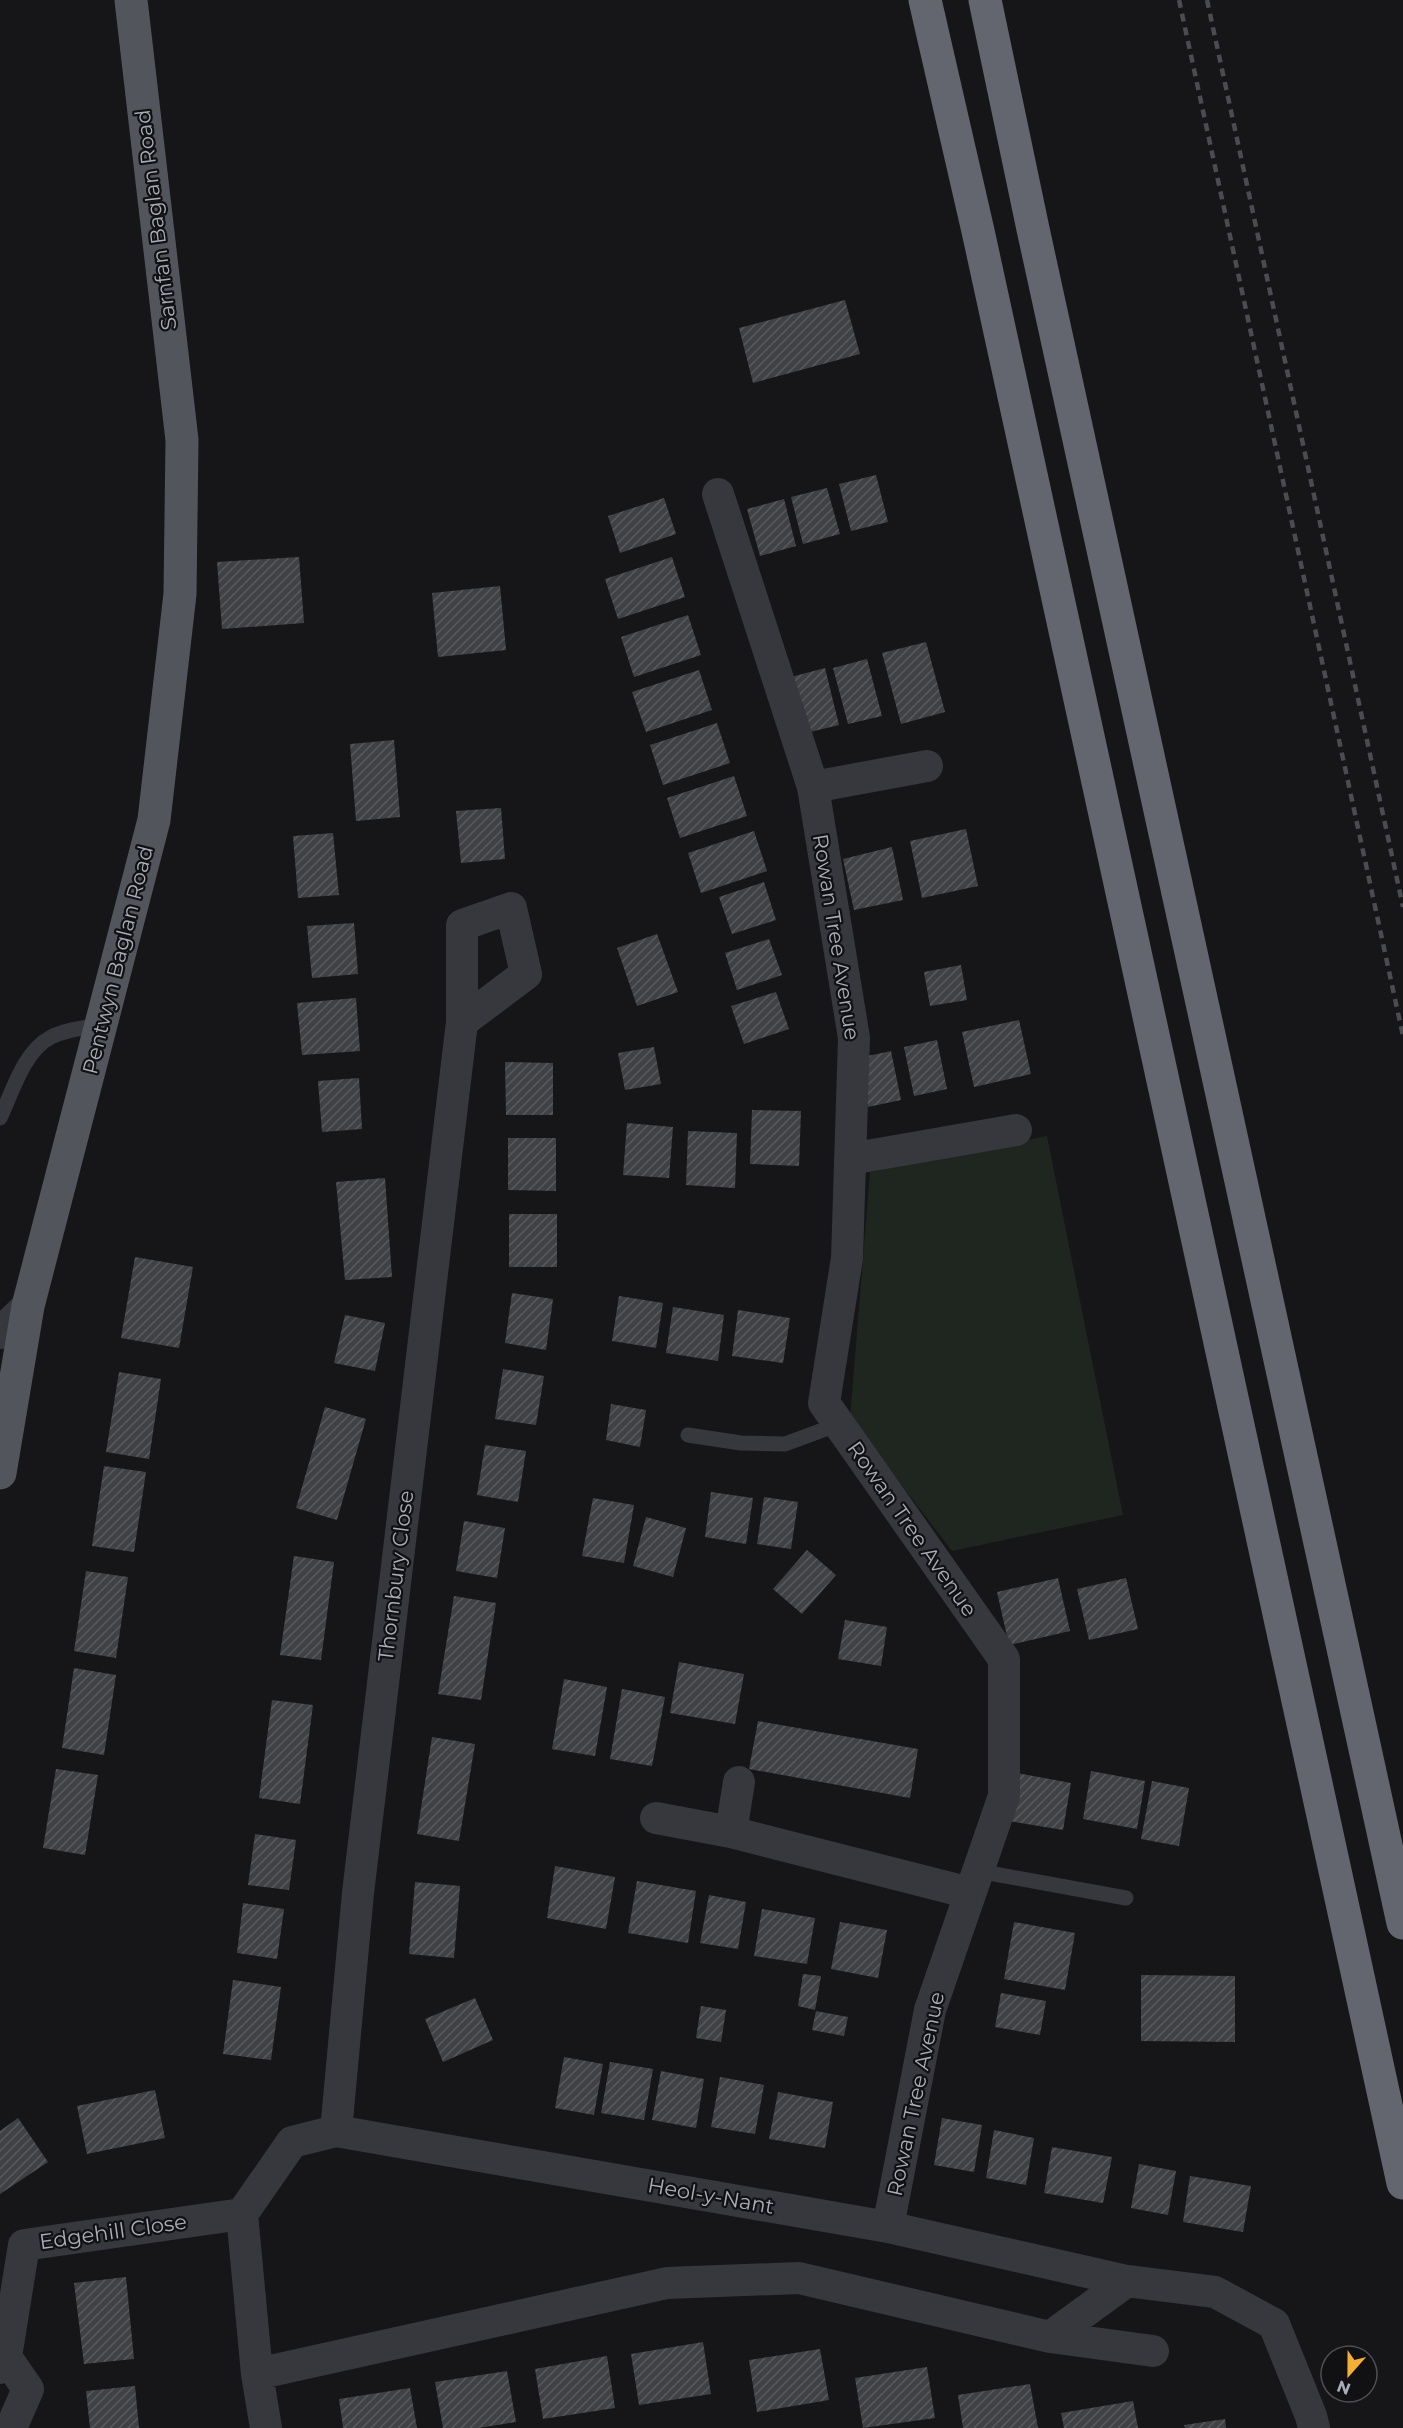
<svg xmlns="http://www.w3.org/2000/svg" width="1403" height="2428" font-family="Montserrat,sans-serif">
<defs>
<pattern id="building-hatch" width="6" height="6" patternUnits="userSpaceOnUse" patternTransform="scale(1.5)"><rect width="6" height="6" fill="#404145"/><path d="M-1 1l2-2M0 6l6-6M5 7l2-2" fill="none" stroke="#595a5e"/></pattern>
</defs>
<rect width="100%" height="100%" fill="#161618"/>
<!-- green -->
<path fill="#1e261f" d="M1047 1136 1123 1515 952 1551 850 1418 870 1172Z"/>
<!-- building -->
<path fill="url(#building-hatch)" d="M845 300 860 354 753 383 739 328Z
M876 475 888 522 851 531 839 484Z
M827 488 840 534 803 544 791 497Z
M664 498 676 534 620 553 608 516Z
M784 499 796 546 760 556 747 509Z
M299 557 304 623 222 629 217 562Z
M672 557 685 597 618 619 605 579Z
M500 586 506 650 438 657 432 593Z
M688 615 701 655 634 677 621 637Z
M926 642 945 712 901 724 882 653Z
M867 659 882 716 848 724 833 668Z
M825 668 839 725 806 733 791 677Z
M699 670 712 710 646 732 632 692Z
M717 723 730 763 663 785 650 745Z
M394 740 400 817 356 821 350 744Z
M734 776 747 816 680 838 667 798Z
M501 808 505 859 461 863 456 811Z
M966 829 978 886 922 898 910 841Z
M754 831 767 871 701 893 688 853Z
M333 833 339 895 298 898 293 836Z
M892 847 903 900 854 910 843 859Z
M764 882 776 920 732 934 719 897Z
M354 923 358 974 312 978 307 926Z
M657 934 678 992 637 1006 617 948Z
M769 939 782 975 737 990 725 953Z
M961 965 967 1000 930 1006 924 972Z
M776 992 789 1029 744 1044 731 1006Z
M356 998 360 1051 302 1055 297 1003Z
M1019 1020 1031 1074 974 1087 962 1032Z
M937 1040 947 1089 914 1096 904 1047Z
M654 1047 661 1084 625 1090 618 1053Z
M891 1051 901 1100 868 1107 858 1058Z
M505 1062 553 1063V1115H506Z
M359 1078 362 1129 322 1132 318 1081Z
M752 1110 801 1111 799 1166 750 1164Z
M627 1123 673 1127 669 1178 623 1175Z
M688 1131 737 1133 735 1188 686 1185Z
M508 1138H556V1191L508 1190Z
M385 1178 392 1277 345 1280 336 1182Z
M509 1214H557V1267H509Z
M135 1257 193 1267 179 1348 121 1338Z
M512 1293 553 1299 546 1350 505 1343Z
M619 1296 663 1303 656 1348 612 1341Z
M673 1307 724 1315 718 1361 666 1353Z
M738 1310 790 1318 783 1363 732 1356Z
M345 1315 385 1323 375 1371 334 1363Z
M503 1369 544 1376 536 1425 495 1419Z
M119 1372 161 1379 149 1459 106 1452Z
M611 1404 646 1410 640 1447 606 1440Z
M325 1407 366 1419 337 1520 296 1508Z
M485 1445 526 1451 518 1502 477 1495Z
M104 1466 146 1472 134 1552 92 1546Z
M711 1492 753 1498 746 1544 705 1537Z
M764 1497 798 1502 791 1549 757 1544Z
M593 1498 634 1505 624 1563 582 1556Z
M646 1517 686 1528 673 1577 633 1566Z
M464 1521 505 1528 497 1578 456 1571Z
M807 1550 836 1575 802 1614 773 1589Z
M294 1556 334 1562 321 1660 280 1655Z
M86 1571 128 1577 116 1658 74 1651Z
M1058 1578 1070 1631 1009 1645 997 1592Z
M1126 1578 1138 1629 1089 1640 1077 1589Z
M454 1596 496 1603 481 1700 438 1694Z
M845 1620 887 1627 881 1666 838 1659Z
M679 1662 744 1674 735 1724 670 1713Z
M74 1668 116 1675 104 1755 62 1748Z
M564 1679 607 1687 595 1756 552 1749Z
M622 1689 665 1697 652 1766 610 1759Z
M272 1700 313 1705 300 1804 259 1798Z
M758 1721 918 1749 910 1798 749 1769Z
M432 1737 475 1744 459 1841 417 1834Z
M56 1769 98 1775 85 1855 43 1848Z
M1091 1771 1145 1781 1137 1829 1083 1819Z
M1017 1773 1071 1783 1063 1830 1009 1821Z
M1152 1781 1189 1788 1179 1846 1141 1839Z
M255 1834 296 1840 289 1890 248 1885Z
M555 1866 615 1877 606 1929 547 1918Z
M637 1881 696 1891 688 1943 628 1933Z
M415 1882 460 1886 454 1958 409 1954Z
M709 1895 746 1902 738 1949 700 1943Z
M243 1903 284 1909 277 1959 237 1953Z
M762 1909 815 1918 807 1964 754 1956Z
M840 1922 887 1930 878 1978 831 1969Z
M1014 1922 1075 1933 1065 1990 1004 1979Z
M803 1974 821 1976 815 2010 798 2006Z
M1141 1975 1235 1976V2042L1141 2041Z
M233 1980 281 1987 271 2060 223 2054Z
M1001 1993 1046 2001 1040 2035 995 2027Z
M475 1998 493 2040 443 2062 425 2019Z
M701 2006 726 2010 721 2042 696 2038Z
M816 2011 848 2017 844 2036 812 2030Z
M564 2057 603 2064 594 2115 555 2108Z
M610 2062 653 2069 644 2120 601 2113Z
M661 2071 704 2079 696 2128 652 2120Z
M720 2077 764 2085 755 2134 711 2127Z
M155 2090 165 2138 87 2154 77 2106Z
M778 2092 833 2102 825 2148 769 2139Z
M18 2118 48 2162 0 2194V2131Z
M942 2118 982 2125 974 2172 934 2165Z
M994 2130 1034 2138 1026 2185 986 2178Z
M1052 2147 1112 2157 1103 2203 1044 2193Z
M1139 2164 1176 2171 1168 2215 1131 2208Z
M1190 2176 1251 2186 1243 2232 1183 2222Z
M126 2277 134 2359 84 2364 74 2283Z
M703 2342 711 2394 639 2405 631 2354Z
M820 2349 829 2400 757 2412 749 2360Z
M607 2356 615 2408 543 2419 535 2369Z
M927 2367 935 2418 863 2428 855 2378Z
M507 2371 516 2422 478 2428H443L435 2382Z
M1030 2384 1038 2428H963L958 2395Z
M135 2386 139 2428H90L86 2391Z
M410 2388 417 2428H343L339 2399Z
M1133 2401 1138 2428H1064L1061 2413Z
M1225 2419 1226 2428H1185L1184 2425Z"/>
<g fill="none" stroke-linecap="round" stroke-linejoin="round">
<!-- service -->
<path stroke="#37383d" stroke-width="15" d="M0 1118C13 1091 23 1052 51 1037 66 1029 85 1028 101 1025
M688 1435 741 1443 785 1444 839 1424
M978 1871 1126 1898"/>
<!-- minor -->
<path stroke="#37383d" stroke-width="32" d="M718 494 813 787 854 1038 847 1258 824 1403 1004 1659V1796L930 2010 888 2227
M813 787 927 766
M850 1159 1016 1130
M0 1333 28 1306
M656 1818 731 1832 970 1893
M731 1832 739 1782
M336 2131 358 1893 462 1022V925L511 908 526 974 462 1022
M1050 2337 1127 2281 1215 2292 1274 2324 1311 2416 1314 2428
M6 2357 28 2389 11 2428
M0 2368 6 2357 24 2245 242 2214
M257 2374 667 2283 799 2278 1050 2337 1153 2351
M266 2428 257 2374 242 2214 292 2142 336 2131 888 2227 1127 2281"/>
<!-- primary -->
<path stroke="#53555c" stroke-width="33" d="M0 1473 28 1306 154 820 180 594 182 440 131 0"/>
<!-- motorway -->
<path stroke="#63666e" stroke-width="33" d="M925 0 978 231 1403 2183
M985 0 1033 229 1403 1923"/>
<!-- rail -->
<path stroke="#4a4c52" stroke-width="4.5" stroke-dasharray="8 6" stroke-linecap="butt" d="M1179 0 1403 1036
M1207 0 1403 907"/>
</g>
<g text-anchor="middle" stroke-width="4.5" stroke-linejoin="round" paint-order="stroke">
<!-- street labels -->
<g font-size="21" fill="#a8adb8" stroke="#111113">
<text transform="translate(156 220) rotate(-97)" y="7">Sarnfan Baglan Road</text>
<text transform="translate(836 937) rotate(81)" y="7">Rowan Tree Avenue</text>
<text transform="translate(118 960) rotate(-76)" y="7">Pentwyn Baglan Road</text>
<text transform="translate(912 1529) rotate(55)" y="7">Rowan Tree Avenue</text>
<text transform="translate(396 1576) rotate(-83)" y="7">Thornbury Close</text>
<text transform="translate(916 2094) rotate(-78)" y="7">Rowan Tree Avenue</text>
<text transform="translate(711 2196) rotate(10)" y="7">Heol-y-Nant</text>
<text transform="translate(113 2232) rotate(-8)" y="7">Edgehill Close</text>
</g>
</g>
<!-- north arrow -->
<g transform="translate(1349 2374) rotate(201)"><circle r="28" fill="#111113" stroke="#4d4f55" stroke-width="1.5"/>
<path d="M0-4.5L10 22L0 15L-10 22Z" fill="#f2b134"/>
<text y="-9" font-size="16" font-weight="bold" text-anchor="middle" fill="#a8adb8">N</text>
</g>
</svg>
